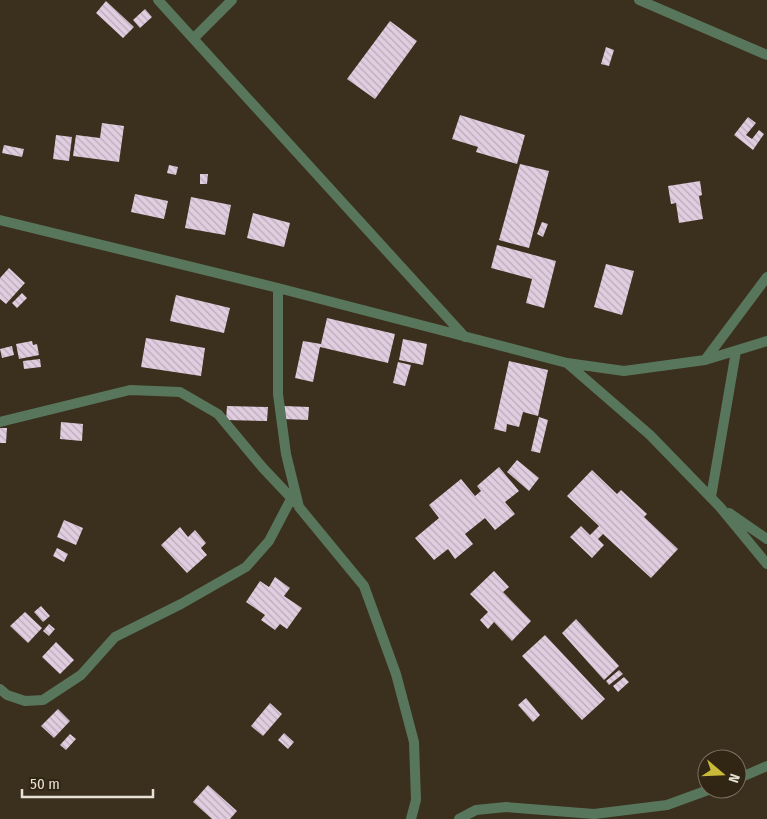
<svg xmlns="http://www.w3.org/2000/svg" width="767" height="819" font-family="'Fira Sans Condensed',sans-serif">
<defs>
<pattern id="building-back-hatch" width="6" height="6" patternUnits="userSpaceOnUse" patternTransform="scale(1.25)"><rect width="6" height="6" fill="#e1cde0"/><path d="M-1 5l2 2M0 0l6 6M5-1l2 2" fill="none" stroke="#baabb8"/></pattern>
</defs>
<rect width="100%" height="100%" fill="#3b2f1d"/>
<!-- building -->
<path fill="url(#building-back-hatch)" d="M106 1 134 27 123 38 96 13Z
M145 9 152 17 140 28 133 20Z
M390 21 417 41 375 99 347 79Z
M606 47 614 50 609 66 601 64Z
M460 115 525 135 517 164 476 152 478 147 452 139Z
M748 117 756 123 746 135 752 139 759 130 764 134 753 150 734 135Z
M102 123 124 126 119 162 73 156 76 135 100 138Z
M56 135 72 137 69 161 53 159Z
M4 145 24 149 22 157 2 153Z
M520 164 549 171 529 248 499 240Z
M169 165 178 167 176 175 167 173Z
M200 174H208L207 184H200Z
M700 181 702 195 699 196 703 219 679 223 676 203 671 204 668 186Z
M135 194 168 201 164 219 131 212Z
M191 197 231 205 225 235 185 228Z
M253 213 290 223 284 247 247 238Z
M542 222 548 224 543 237 537 234Z
M497 245 556 261 544 308 526 303 532 279 491 268Z
M606 264 634 271 622 315 594 307Z
M9 268 25 283 6 304 0 299V278Z
M22 293 27 298 17 308 12 303Z
M176 295 230 308 224 333 170 321Z
M327 318 395 334 388 363 320 347 313 382 295 378 303 341 321 344Z
M146 338 205 348 201 376 141 367Z
M403 339 427 344 423 365 399 360Z
M32 341 33 345 37 344 39 355 19 359 16 344Z
M12 346 14 355 2 358 0 349Z
M40 359 41 367 24 369 23 361Z
M509 361 548 370 538 416 523 412 519 427 507 424 506 432 494 429Z
M398 362 411 365 405 386 393 383Z
M227 406 268 407 267 421 226 420Z
M284 406 309 407 308 420 283 419Z
M539 417 548 420 540 453 531 451Z
M61 422 83 424 82 441 60 439Z
M0 428H7L6 443H0Z
M517 460 539 478 529 491 507 472Z
M499 467 519 491 505 502 515 514 495 530 485 518 465 534 473 544 455 559 448 549 434 560 415 538 439 518 429 505 461 479 475 496 481 491 477 486Z
M592 470 617 494 621 490 647 514 644 517 678 549 651 578 603 534 598 539 604 545 592 558 570 537 581 526 590 535 599 526 567 496Z
M64 520 83 528 76 545 57 537Z
M180 527 188 537 195 530 206 543 201 548 207 555 187 573 161 545Z
M57 548 68 554 64 562 53 556Z
M494 571 509 587 503 592 531 621 512 641 494 622 488 629 480 620 488 612 470 594Z
M275 577 290 588 284 596 302 608 287 629 280 624 275 630 261 620 265 615 246 602 260 581 269 587Z
M41 606 50 616 43 622 34 612Z
M25 612 42 628 28 643 10 626Z
M576 619 619 666 604 680 562 633Z
M49 624 55 629 49 636 43 631Z
M545 635 605 699 582 720 522 656Z
M56 642 74 660 60 674 42 657Z
M619 670 623 674 609 685 606 681Z
M624 677 629 682 618 692 613 686Z
M526 698 540 715 533 722 518 705Z
M270 703 282 714 263 736 251 726Z
M58 709 70 721 54 738 41 726Z
M284 733 294 742 288 749 278 740Z
M70 734 76 739 66 750 60 745Z
M208 785 237 811 230 819H212L193 802Z"/>
<g fill="none" stroke-linecap="round" stroke-linejoin="round">
<!-- street -->
<path stroke="#57765b" stroke-width="10" d="M158 0 465 337
M639 0 767 55
M194 38 232 0
M0 220 278 288 567 363 624 371 705 360 767 277
M278 288V394L286 454 299 507 364 586 396 674 414 742 416 800 411 819
M705 360 767 341
M567 363 650 435 720 507 767 564
M0 422 130 390 180 392 218 414 263 468 296 503
M711 497 736 351
M729 513 767 539
M0 689 7 695 25 701 43 700 81 675 115 637 181 604 246 567 269 541 291 499
M737 779 767 766
M459 819 476 810 506 807 594 814 667 805 711 789"/>
</g>
<!-- north arrow -->
<g transform="translate(722 774) rotate(109)"><circle r="24" fill="#312513" stroke="#7a7061"/>
<path d="M0-4L9 19L0 12L-9 19Z" fill="#caba3a"/>
<text y="-8" font-size="14" font-weight="bold" text-anchor="middle" fill="#e8e1d5">N</text>
</g>
<!-- scale -->
<path d="M22 789v8h131v-8" fill="none" stroke="#e8e1d5" stroke-width="2.5"/>
<text x="30" y="789" font-size="15" fill="#e8e1d5" stroke="#312513" stroke-width="4" paint-order="stroke">50 m</text>
</svg>
